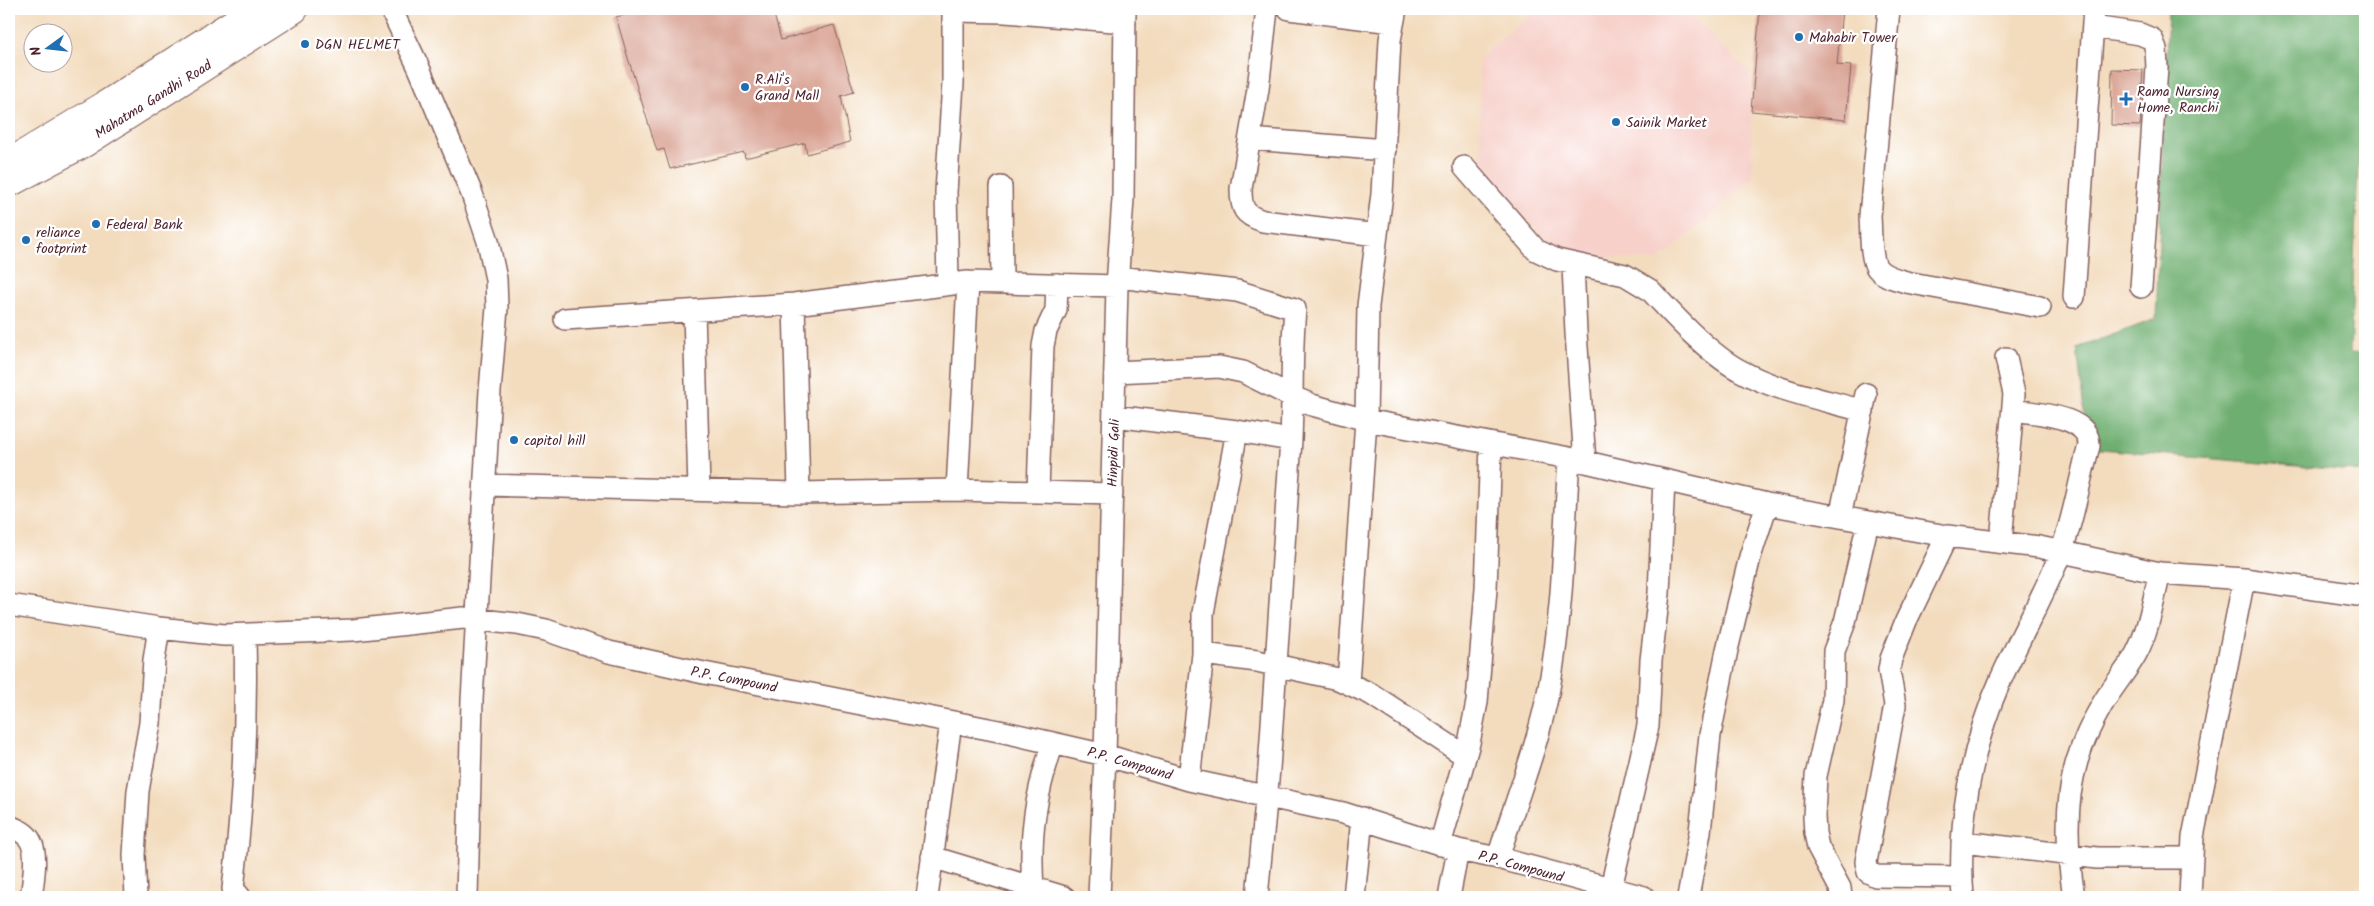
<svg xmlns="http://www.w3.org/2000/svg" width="2374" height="906" font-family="Kalam,sans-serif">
<rect width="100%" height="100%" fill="#fff"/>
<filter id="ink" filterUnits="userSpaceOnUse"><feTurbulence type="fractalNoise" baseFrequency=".02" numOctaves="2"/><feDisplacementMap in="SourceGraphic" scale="10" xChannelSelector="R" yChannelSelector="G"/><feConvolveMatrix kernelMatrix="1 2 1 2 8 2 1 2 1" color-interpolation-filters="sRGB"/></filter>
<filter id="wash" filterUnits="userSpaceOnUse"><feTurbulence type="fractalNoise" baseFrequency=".0096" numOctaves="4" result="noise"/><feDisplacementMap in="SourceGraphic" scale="20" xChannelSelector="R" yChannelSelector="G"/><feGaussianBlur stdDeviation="1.12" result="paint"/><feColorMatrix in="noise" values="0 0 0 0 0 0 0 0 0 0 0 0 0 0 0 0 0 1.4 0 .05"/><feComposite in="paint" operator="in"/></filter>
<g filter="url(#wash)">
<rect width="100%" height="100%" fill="#f3dcbe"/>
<!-- built -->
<path fill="#f7d0ca" d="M1537 9H1684L1750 73 1753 178 1658 261 1560 253 1481 171 1479 58Z"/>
<!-- forest -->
<path fill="#6eae70" stroke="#5c664e" d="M2168 9H2365L2350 353 2365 354V472L2088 448 2077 348 2156 319Z"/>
<g id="blocks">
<!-- building -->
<path fill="#d79d8d" d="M622 9H757L759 15 773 11 781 40 834 25 854 92 841 96 850 142 807 154 805 143 745 158 744 152 670 169 664 149 657 151 628 58 616 17 624 15Z
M1760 9H1842L1837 65 1851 66 1846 120 1751 111Z
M2112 69 2143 70 2140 126 2111 125Z"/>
</g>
</g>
<g filter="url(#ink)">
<use href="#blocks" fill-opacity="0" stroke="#85615e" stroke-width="1"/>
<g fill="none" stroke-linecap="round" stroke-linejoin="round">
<defs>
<path id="street" d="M391 9 419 68 472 194 488 241 496 279 497 308 490 391 472 700 467 897
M1267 9 1258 89 1241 189C1241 209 1244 215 1263 221L1377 235
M1289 9 1392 22
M1889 9 1870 216C1871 229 1870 258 1877 268 1884 277 1897 279 1906 282L2040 307
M953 11 1005 12 1125 22
M2093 27 2140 34 2152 39 2156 49 2157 68 2141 287
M1251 139 1385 150
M1464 167 1536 250 1557 260 1625 275 1650 290C1674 316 1709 354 1739 370 1776 391 1822 399 1863 411
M1001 187 1002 282
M1573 264 1576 333 1585 462
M1118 277 1237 291 1295 309C1291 353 1293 396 1291 440L1269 769 1257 897
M948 283 946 192 953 83V9
M2074 297 2094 9
M794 304 799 493
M694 311 699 490
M565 319 794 304 968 282 1117 286
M1115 372 1219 367 1243 372 1293 397 1312 405 1366 420 1569 458 1767 504 1947 536 2039 547 2160 573 2244 579 2365 596
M1114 416 1237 431 1291 440
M485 485 799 493 957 490 1112 494
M957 490 968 282
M1038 491 1043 346 1046 331 1056 310 1057 284
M1840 517 1866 394
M1947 536 1906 621 1891 659 1889 670 1895 705 1866 862 1868 872 1876 876 1962 877
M2001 542 2014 394 2006 358
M9 605 159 628 224 635 353 630 463 618 517 624 546 630 609 652 704 673 1004 732 1105 755 1189 780 1343 813 1458 850 1498 858 1644 897
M1203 654 1257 661 1338 679 1371 694 1464 755
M1348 683 1366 420 1368 306 1382 194 1390 40 1396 9
M1189 780 1203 654V613L1237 431
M9 826C17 829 27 833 31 842 38 854 33 883 31 897
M1963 842 2097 858H2191
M1440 845 1469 743 1477 702 1486 589 1491 444
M932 857 1064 897
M1498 858C1515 802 1538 746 1549 688 1563 613 1564 535 1569 458
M1033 887C1029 834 1036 793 1053 743
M1611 888 1648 726 1651 660 1659 593 1664 480
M136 897 134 855 138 791 150 723 154 660 159 628
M240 897 233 889C243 804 247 720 245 635
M927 897 951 722
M1099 897 1105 755 1117 286 1123 199 1125 9
M1354 897 1362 818
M1449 897 1458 850
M1688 897 1700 832 1710 735 1727 650 1750 557 1767 504
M1841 897 1840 888 1818 847 1815 833 1814 817 1816 776 1833 700 1834 651 1845 622 1868 522
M1963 897C1957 824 1971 746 2001 679 2020 636 2044 596 2061 552 2074 518 2079 481 2089 446 2090 415 2037 414 2014 410
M2074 897C2067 852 2064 805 2077 761 2083 742 2092 722 2102 705 2112 687 2126 672 2136 654 2149 630 2153 600 2160 573
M2190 897 2193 837 2244 579"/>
<path id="secondary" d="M9 163 104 106 256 9
M9 183 84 143 294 9"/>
</defs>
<!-- street casing -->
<use href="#street" stroke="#85615e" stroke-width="24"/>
<!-- secondary casing -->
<use href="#secondary" stroke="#85615e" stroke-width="30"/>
<!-- street -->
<use href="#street" stroke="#fff" stroke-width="21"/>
<!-- secondary -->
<use href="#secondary" stroke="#fff" stroke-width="28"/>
</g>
</g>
<!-- markers -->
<g fill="#1f6fb2" stroke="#fff" stroke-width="2">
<circle cx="1799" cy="37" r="5"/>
<circle cx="305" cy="44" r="5"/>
<circle cx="745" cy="87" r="5"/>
<path d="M2123.5 91.5h5v5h5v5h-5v5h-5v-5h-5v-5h5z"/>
<circle cx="1616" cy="122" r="5"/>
<circle cx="96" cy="224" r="5"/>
<circle cx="26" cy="240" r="5"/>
<circle cx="514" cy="440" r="5"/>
</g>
<g text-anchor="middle" stroke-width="4.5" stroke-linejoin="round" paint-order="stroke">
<!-- poi labels -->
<g font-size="14" fill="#4a1f2b" stroke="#fff" text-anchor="start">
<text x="1809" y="42">Mahabir Tower</text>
<text x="315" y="49">DGN HELMET</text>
<text x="755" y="84">R.Ali's<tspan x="755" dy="16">Grand Mall</tspan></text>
<text x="2137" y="96">Rama Nursing<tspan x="2137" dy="16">Home, Ranchi</tspan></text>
<text x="1626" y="127">Sainik Market</text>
<text x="106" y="229">Federal Bank</text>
<text x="36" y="237">reliance<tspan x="36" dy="16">footprint</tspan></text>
<text x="524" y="445">capitol hill</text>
</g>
<!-- street labels -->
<g font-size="14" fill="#4a1f2b" stroke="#fff">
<text transform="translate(153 99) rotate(-32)" y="5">Mahatma Gandhi Road</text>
<text transform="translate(1113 453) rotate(-88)" y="5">Hinpidi Gali</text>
<text transform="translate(734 679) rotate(11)" y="5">P.P. Compound</text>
<text transform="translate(1130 763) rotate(16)" y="5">P.P. Compound</text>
<text transform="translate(1521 866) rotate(15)" y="5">P.P. Compound</text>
</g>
</g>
<!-- margin -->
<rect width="2374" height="906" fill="none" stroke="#fff" stroke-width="30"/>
<!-- north arrow -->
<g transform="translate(48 48) rotate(255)"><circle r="24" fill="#ffffff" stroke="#b7a5aa"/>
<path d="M0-4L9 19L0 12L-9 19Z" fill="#1f6fb2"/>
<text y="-8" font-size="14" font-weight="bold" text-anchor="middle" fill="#4a1f2b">N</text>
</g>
</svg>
